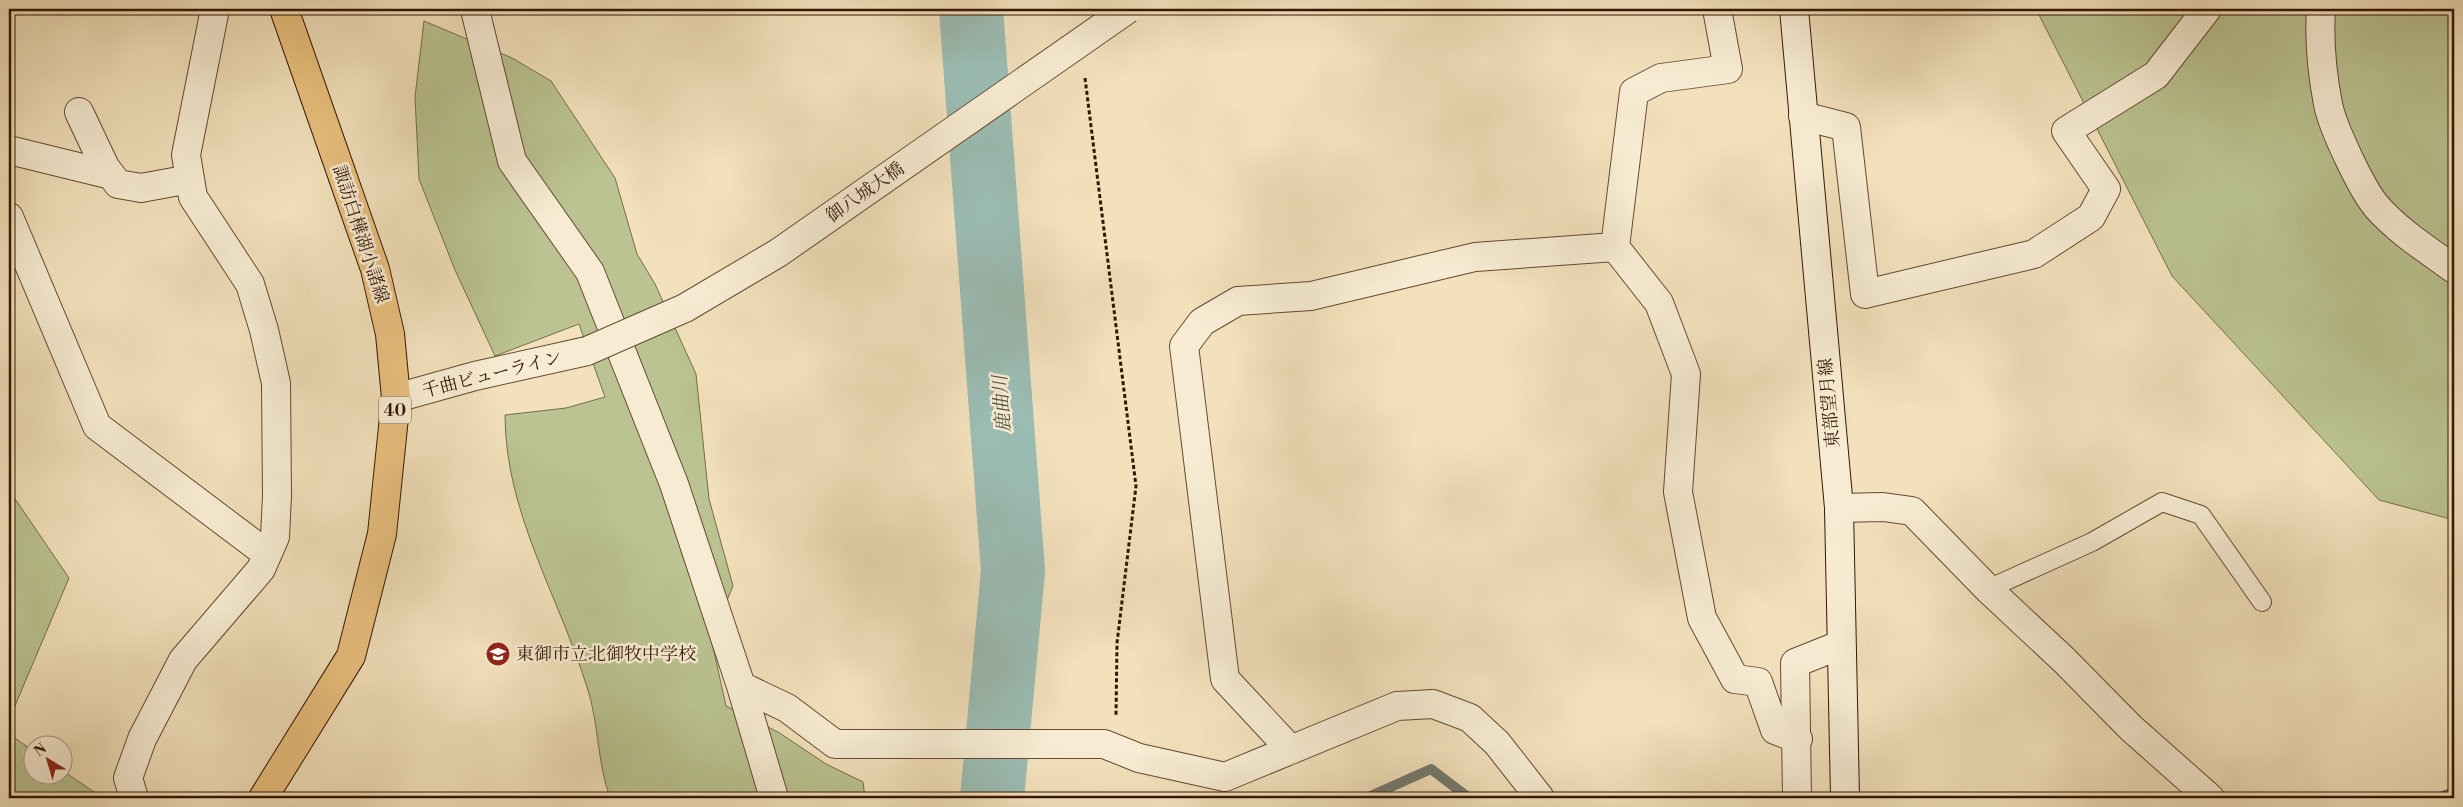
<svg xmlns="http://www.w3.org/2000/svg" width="2463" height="807" font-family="'Libre Bodoni','Noto Serif JP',serif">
<rect width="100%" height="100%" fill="#f2e1bc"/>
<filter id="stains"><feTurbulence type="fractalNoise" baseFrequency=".004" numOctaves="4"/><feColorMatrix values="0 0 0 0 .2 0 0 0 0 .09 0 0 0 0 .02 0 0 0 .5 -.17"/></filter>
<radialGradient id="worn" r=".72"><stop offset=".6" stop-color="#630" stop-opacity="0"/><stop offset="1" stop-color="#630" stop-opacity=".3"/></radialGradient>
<!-- green -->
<path fill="#bac391" stroke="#776c4a" d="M2036 9H2454V520L2379 500 2172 276Z
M424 21 512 58 551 81 615 178 637 254 655 284 696 374 709 499 733 586 711 638 726 706 778 732 826 764 863 782 865 798H610C597 762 599 723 587 687 559 597 505 512 505 415L566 408 605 397 579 324 495 356 455 270 419 179 415 97Z
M9 490 69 578 9 720Z
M9 734 32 750V774H62L63 771 103 798H9Z"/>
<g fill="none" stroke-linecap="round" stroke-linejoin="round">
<!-- stream -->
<path stroke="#727a6d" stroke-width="10" d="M1366 798 1431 769 1469 798
M2437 798 2454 792"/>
<!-- river -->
<path stroke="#9bbdb4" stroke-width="64" d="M971 9 1013 571 992 798"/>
<defs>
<path id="service" d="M1988 589 2092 542 2162 502 2201 515 2262 602"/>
<path id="minor" d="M477 9 476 14 512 161 590 272 674 484 741 686 774 798
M79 112 105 167 118 184 141 188 190 179
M1803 116 1846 127 1865 294 2034 254 2091 217 2106 189 2066 131 2156 75 2207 9
M9 150 111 175
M9 217 97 426 267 554
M1615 247 1659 303 1686 374 1678 492 1702 618 1735 679 1758 682 1775 730 1798 739
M1839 508 1883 507 1912 511 1988 589 2064 660 2131 728 2210 798
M741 686 787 708 835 744H1104L1139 758 1225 777 1397 706 1433 704 1470 718 1497 743 1540 798
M1291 750 1225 679 1184 346 1202 322 1238 301 1311 296 1475 257 1615 247 1634 92 1661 78 1728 69 1717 9
M134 798 128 778 142 739 183 660 261 569 275 537 277 496 276 383 264 330 250 284 193 197 186 155 215 9
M1797 798 1795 663 1840 645"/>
<path id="tertiary" d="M2321 9C2319 40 2322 73 2328 104 2332 126 2362 190 2377 207 2399 232 2428 250 2454 269
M396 398 475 376 587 351"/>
<path id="secondary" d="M1794 9 1839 508 1845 798"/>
<path id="primary" d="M263 798 351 656 382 534 396 398 390 334 375 269 284 9"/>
</defs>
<!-- service casing -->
<use href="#service" stroke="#644930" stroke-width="20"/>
<!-- minor casing -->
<use href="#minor" stroke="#644930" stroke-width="30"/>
<!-- tertiary casing -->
<use href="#tertiary" stroke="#644930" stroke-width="30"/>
<!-- secondary casing -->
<use href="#secondary" stroke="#341602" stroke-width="30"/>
<!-- primary casing -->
<use href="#primary" stroke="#341602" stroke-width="30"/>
<!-- path -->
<path stroke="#341602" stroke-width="3" stroke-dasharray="4 2.5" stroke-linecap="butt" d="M1085 78 1136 486 1117 643 1116 715"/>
<!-- service -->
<use href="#service" stroke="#f7ecd3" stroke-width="18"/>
<!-- minor -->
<use href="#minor" stroke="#f7ecd3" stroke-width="28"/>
<!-- tertiary -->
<use href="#tertiary" stroke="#f7ecd3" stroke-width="28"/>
<!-- secondary -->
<use href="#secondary" stroke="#f7ecd3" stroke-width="28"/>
<!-- primary -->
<use href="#primary" stroke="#e9c07e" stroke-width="28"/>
<defs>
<path id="tertiary-bridge" d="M587 351 685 308 778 253 1128 9"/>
</defs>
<!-- tertiary-bridge casing -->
<use href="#tertiary-bridge" stroke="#644930" stroke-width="30" stroke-linecap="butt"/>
<!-- tertiary-bridge -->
<use href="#tertiary-bridge" stroke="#f7ecd3" stroke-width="28"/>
</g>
<!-- icons -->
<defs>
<symbol id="school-disc" viewBox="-11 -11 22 22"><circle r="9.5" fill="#8f2418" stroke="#f7ecd3"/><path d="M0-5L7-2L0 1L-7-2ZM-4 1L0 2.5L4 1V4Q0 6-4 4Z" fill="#fff"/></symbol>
</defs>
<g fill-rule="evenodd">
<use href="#school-disc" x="484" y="640" width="28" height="28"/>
</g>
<g text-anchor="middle" stroke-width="5" stroke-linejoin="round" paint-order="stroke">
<!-- shield labels -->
<rect fill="#f7ecd3" stroke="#6e5641" stroke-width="1" x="379" y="396.5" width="32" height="27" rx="4"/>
<g font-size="16" font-weight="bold" fill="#341602">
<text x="395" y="416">40</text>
</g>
<!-- street labels -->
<g font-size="18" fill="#341602" stroke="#f7ecd3">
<text transform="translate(865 192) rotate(-35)" y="6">御八城大橋</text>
<text transform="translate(361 234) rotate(72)" y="6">諏訪白樺湖小諸線</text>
<text transform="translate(492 374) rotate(-14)" y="6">千曲ビューライン</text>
<text transform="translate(1829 403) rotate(-95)" y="6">東部望月線</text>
</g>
<!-- poi labels -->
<g font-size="18" fill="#341602" stroke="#f7ecd3" text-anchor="start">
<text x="516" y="660">東御市立北御牧中学校</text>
</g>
<!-- water labels -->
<g font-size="19" font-style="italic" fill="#585040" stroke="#f7ecd3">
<text transform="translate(1001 404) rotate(-94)" y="7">鹿曲川</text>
</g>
</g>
<!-- margin -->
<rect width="2463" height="807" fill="none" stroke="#f2e1bc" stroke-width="30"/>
<rect x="10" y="10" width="2443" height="787" fill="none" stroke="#341602" stroke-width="2.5"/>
<rect x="15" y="15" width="2433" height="777" fill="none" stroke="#341602"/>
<!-- north arrow -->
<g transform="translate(48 760) rotate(322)"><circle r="24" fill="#f7ecd3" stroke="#a9967f"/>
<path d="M0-4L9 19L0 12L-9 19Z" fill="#8f2418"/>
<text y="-8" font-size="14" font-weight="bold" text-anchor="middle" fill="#341602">N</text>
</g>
<rect width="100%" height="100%" filter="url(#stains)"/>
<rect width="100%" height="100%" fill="url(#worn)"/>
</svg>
